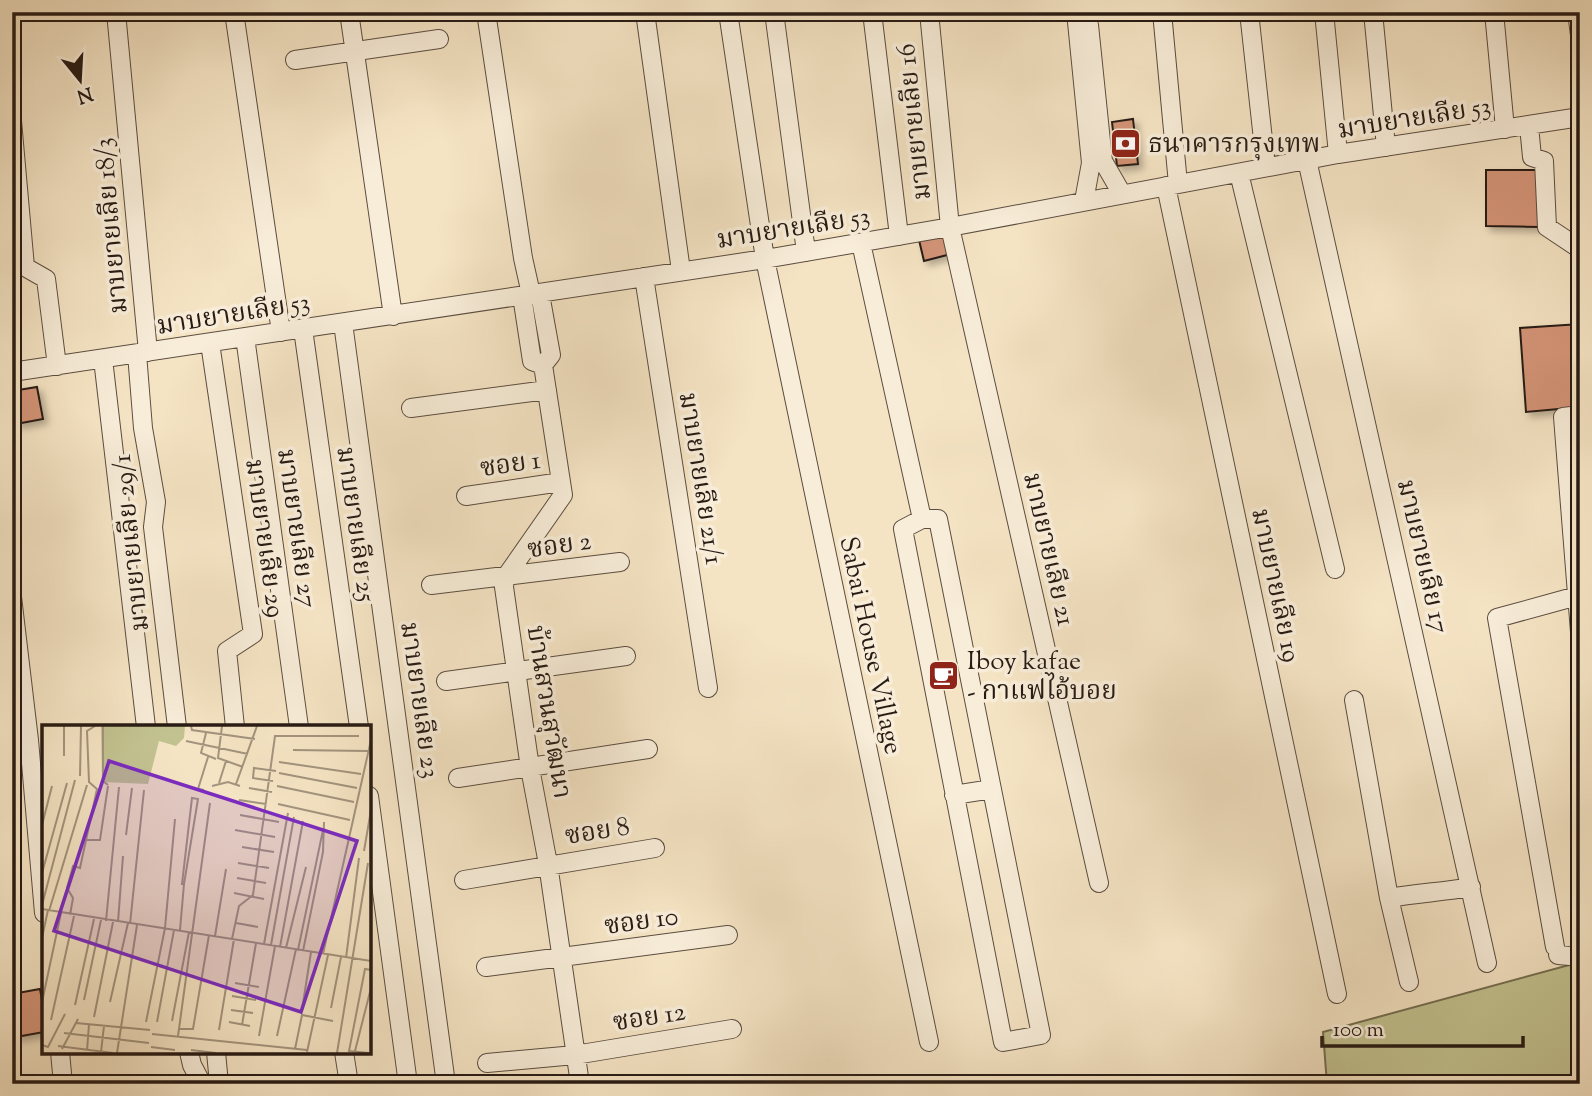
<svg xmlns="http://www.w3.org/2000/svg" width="1592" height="1096" font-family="'Sorts Mill Goudy','Noto Serif Thai',serif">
<defs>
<filter id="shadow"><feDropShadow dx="4.5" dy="4.5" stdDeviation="3.5" flood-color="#0004"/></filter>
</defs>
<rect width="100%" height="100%" fill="#f5e4c4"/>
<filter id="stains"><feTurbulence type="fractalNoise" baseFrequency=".00286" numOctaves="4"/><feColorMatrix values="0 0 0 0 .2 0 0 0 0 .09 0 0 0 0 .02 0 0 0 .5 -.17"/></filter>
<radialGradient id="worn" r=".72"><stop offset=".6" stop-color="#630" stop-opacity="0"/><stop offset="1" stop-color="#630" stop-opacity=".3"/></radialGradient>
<!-- green -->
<path fill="#c2c290" stroke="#756e52" stroke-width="2" d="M1580 962V1084H1327L1323 1032Z"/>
<!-- building -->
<path fill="#d39477" stroke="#281b14" stroke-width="2" filter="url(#shadow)" d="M1133 119 1138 164 1117 166 1112 122Z
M1486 170H1542L1541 227 1486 226Z
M946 234 951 254 924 261 919 240Z
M1580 324V407L1526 412 1520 328Z
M37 387 43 419 16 424 12 391Z
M40 989 44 1011V1032L16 1037 12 1015V994Z"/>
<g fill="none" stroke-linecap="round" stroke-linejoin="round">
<defs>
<path id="minor" d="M116 12 148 352
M234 12 281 332
M349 12 393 316
M486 12 523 258 531 294
M645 12 681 271
M728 12 765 259 929 1042
M774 12 806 252
M872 12 899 236
M929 12 950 227 1099 883
M1076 12 1091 163 1084 201
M1162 12 1178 184
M1249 12 1266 167
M1324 12 1338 154
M1373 12 1386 147
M1494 12 1505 129
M1577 12 1580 35
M1089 25 1103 161 1122 194
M295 60 439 39
M12 121 25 267 46 279 57 366
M1529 126 1532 157 1544 161 1547 227 1580 249
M1307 160 1487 963
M1239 173 1335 569
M1166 186 1337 994
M861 243 922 519
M644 277 708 688
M540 294 551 355 543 365 563 495 505 578 504 587 530 768 548 864 580 1084
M522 296 532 361 543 365
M343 323 446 1084
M303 329 359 727
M245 337 299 727
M210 343 253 634 227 651 235 727
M137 354 143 428 156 502 153 527 177 727
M103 359 146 727
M12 372 765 259 950 227 1338 154 1580 117
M411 408 547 390
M1580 415 1563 417 1580 632
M466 496 561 482
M922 519H938L1041 1035 1003 1042 903 529Z
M431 585 620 562
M12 597 29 740 44 913
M446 681 626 656
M1354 700 1389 898 1409 982
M458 778 648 749
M954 795 992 789
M369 796 408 1084
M464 880 655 848
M1389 898C1417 893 1443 892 1471 887
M1555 947 1497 618 1577 596
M1558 955 1570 956 1580 959
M486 967 728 935
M60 1052 63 1084
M189 1052 192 1065 202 1084
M216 1052 219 1084
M344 1052 349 1084
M487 1063 575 1055 732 1029"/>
</defs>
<!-- minor casing -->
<use href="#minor" stroke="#5b4d40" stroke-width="20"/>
<!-- minor -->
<use href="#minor" stroke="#f8edd9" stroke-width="18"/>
</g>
<!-- icons -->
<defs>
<symbol id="bank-square" viewBox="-11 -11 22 22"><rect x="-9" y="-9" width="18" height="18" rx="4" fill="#8f2418" stroke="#f8edd9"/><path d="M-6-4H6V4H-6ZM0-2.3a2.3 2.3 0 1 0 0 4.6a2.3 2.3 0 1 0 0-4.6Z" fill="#fff"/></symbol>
<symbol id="cafe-square" viewBox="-11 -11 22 22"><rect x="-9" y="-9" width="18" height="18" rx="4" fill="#8f2418" stroke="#f8edd9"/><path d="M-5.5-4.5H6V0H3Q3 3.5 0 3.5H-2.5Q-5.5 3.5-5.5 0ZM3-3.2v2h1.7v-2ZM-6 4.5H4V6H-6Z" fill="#fff"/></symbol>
</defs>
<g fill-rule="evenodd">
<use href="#bank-square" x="1108" y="126" width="35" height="35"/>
<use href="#cafe-square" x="926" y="658" width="35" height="35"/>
</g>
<g text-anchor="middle" stroke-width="7" stroke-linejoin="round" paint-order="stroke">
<!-- street labels -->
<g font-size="26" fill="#281b14" stroke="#f8edd9">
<text transform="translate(1414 117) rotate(-9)" y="9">มาบยายเลีย 53</text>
<text transform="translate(913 122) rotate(-96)" y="9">มาบยายเลีย 16</text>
<text transform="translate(110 226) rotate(-95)" y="9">มาบยายเลีย 18/3</text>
<text transform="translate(793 227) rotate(-9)" y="9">มาบยายเลีย 53</text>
<text transform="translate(233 313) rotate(-9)" y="9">มาบยายเลีย 53</text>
<text transform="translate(510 463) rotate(-8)" y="9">ซอย 1</text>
<text transform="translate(702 478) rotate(81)" y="9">มาบยายเลีย 21/1</text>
<text transform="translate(357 524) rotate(82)" y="9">มาบยายเลีย 25</text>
<text transform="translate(298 528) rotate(82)" y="9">มาบยายเลีย 27</text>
<text transform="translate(266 538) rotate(82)" y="9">มาบยายเลีย 29</text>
<text transform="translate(130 543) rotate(-96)" y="9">มาบยายเลีย 29/1</text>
<text transform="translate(559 544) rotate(-8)" y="9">ซอย 2</text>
<text transform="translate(1050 549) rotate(77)" y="9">มาบยายเลีย 21</text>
<text transform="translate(1424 556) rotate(77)" y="9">มาบยายเลีย 17</text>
<text transform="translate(1277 585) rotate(78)" y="9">มาบยายเลีย 19</text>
<text transform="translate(872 645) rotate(78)" y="9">Sabai House Village</text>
<text transform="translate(421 700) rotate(82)" y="9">มาบยายเลีย 23</text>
<text transform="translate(550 712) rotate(81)" y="9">บ้านสวนสุวัฒนา</text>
<text transform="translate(597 830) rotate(-9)" y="9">ซอย 8</text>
<text transform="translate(641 920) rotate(-8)" y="9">ซอย 10</text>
<text transform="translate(649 1016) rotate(-9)" y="9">ซอย 12</text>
</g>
<!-- poi labels -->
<g font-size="26" fill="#281b14" stroke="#f8edd9" text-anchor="start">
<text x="1148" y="152">ธนาคารกรุงเทพ</text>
<text x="967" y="669">Iboy kafae<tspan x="967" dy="30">- กาแฟไอ้บอย</tspan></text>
</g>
</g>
<!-- overview -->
<g transform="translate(42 725)">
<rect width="329" height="329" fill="#f5e4c4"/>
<path d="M59 1H143L142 13 134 21 117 16 106 59 60 57Z" fill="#c2c290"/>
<path fill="none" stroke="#a3947e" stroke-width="2" d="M22 1V31M61 1V56L66 60M149 1 150 5 213 14M180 1 176 33 201 42M164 8 159 28 174 34M144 16 206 29M251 25 326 26M237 37 319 49M237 48 315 63M38 51 39 1M231 56 211 53 212 43 234 46M177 58 184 36M194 59 215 1M170 61 186 57 198 61M235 61 312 77M207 63 230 67M162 65 156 64 166 32M150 73 156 74 142 159H140ZM197 75 224 79M236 79 308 95M198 90 237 97M0 100 10 61M193 105 233 112M84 110 90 63M45 115H58L66 61M200 122 232 127M322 126 329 85M196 138 227 143M0 148 25 58M195 153 224 158M192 168 222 174M0 180 33 55M0 184 329 236M7 186 45 60M28 190 31 173 25 163 31 141 38 143 55 64 47 57 45 6 53 1M64 196 77 62M76 197 81 131M194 198 216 202M88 199 102 65M138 205 142 159M173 211 184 144M0 213 6 185M190 214 197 181 211 170 233 11H317M222 219 246 88M229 220 252 92M238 222 261 96M244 223 264 142M256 225 281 105M261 226 281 127 282 97M281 229 329 15M304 233 317 133M193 258 217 262M190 271 214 275M42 275 59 195M0 277 19 188M68 277 86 198M33 280 52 194M289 283 299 232M189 285 211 288M260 285 269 227M52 292 71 197M9 295 32 191M130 296 147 207M104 297 123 203 133 94M115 297 132 205M187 297 208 301M34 298 108 305M200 300 214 218M137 304H151L167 210M177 305 192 214M22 308 107 318M110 309 265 325M136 311 168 78M217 311 233 221M235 311 254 224M0 320 6 322 23 289M16 321 71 328M109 322 133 325M20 324 36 294M253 324 260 290 291 296M149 325 174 328M45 326 47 299M313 326 329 263M59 327 62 301M265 327 286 230M75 328 95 200M295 328 326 138M327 328 307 326 323 244 329 245"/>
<path fill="#7b2cbf" fill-opacity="0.15" stroke="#7b2cbf" stroke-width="3.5" d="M67 36 315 116 259 287 12 206Z"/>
<rect width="329" height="329" fill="none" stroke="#281b14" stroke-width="3.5"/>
</g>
<!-- margin -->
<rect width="1592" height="1096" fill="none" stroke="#f5e4c4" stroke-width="42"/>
<rect x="14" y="14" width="1564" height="1068" fill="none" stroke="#281b14" stroke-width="3.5"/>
<rect x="21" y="21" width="1550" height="1054" fill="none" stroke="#281b14" stroke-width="2"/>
<!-- north arrow -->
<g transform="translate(80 80) rotate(162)" stroke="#f8edd9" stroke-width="5" paint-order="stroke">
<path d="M0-5L12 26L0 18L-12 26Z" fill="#281b14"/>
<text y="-10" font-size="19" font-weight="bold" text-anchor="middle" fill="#281b14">N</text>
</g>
<!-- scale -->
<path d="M1322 1036v10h201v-10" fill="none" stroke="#281b14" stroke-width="3.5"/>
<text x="1333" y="1036" font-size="21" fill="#281b14" stroke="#f8edd9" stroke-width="5" paint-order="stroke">100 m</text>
<rect width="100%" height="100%" filter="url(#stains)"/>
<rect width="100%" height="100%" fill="url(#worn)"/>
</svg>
